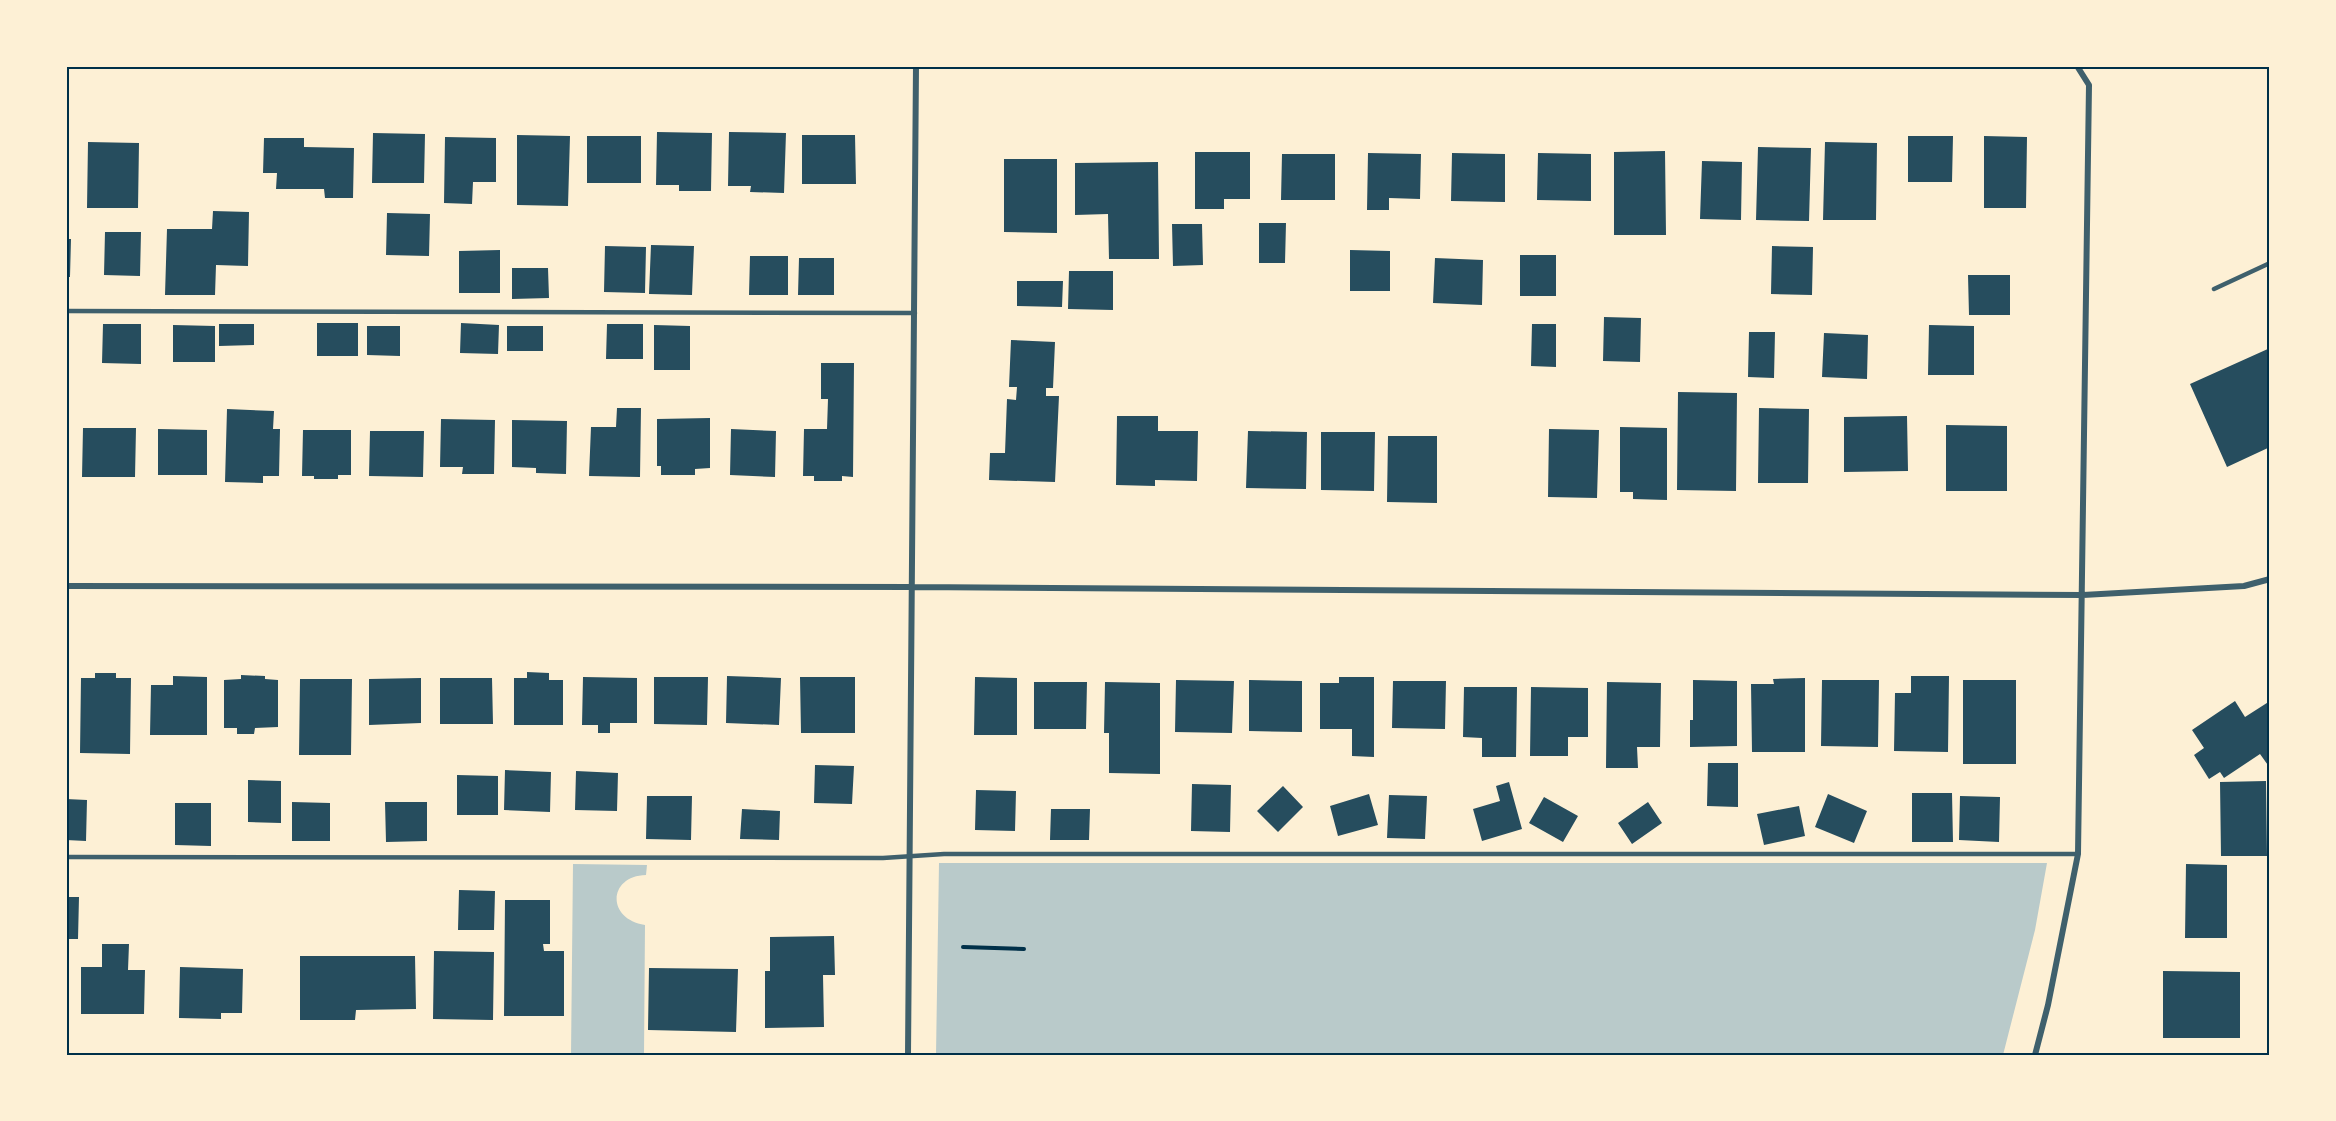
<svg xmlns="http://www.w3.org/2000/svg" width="2336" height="1121" font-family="'Varela Round',sans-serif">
<rect width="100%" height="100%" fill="#fdf0d5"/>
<!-- green -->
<path fill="#b9caca" d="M939 863H2047L2035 930 2003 1055H936Z
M573 864 647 865 646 875C608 876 606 919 645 925L644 1055H571Z"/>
<!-- building -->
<path fill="#264d5e" d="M657 132 712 133 711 191H679V185H656Z
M729 132 786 133 784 193 750 192 751 186H728Z
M373 133 425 134 424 183H372Z
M517 135 570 136 568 206 517 205Z
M802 135H855L856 184H802Z
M587 136H641V183H587Z
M1908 136H1953L1952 182H1908Z
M1984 136 2027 137 2026 208H1984Z
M445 137 496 138V182H473L472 204 444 203Z
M264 138H304V147L354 148 353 198H325L324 189H276L277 173H263Z
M88 142 139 143 138 208H87Z
M1825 142 1877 143 1876 220H1823Z
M1758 147 1811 148 1809 221 1756 220Z
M1665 151 1666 235H1614V152Z
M1195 152H1250V199H1224V209H1195Z
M1368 153 1421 154 1420 199 1389 198V210H1367Z
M1452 153 1505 154V202L1451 201Z
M1538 153 1591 154V201L1537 200Z
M1282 154H1335V200H1281Z
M1004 159H1057V233L1004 232Z
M1702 161 1742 162 1741 220 1700 219Z
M1158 162 1159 259H1109L1108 214 1075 215V163Z
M213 211 249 212 248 266 216 265 215 295H165L167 229H212Z
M387 213 430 214 429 256 386 255Z
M1259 223H1286L1285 263H1259Z
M1172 224H1202L1203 265 1173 266Z
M105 232H141L140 276 104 275Z
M66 239H71L70 277H66Z
M651 245 694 246 692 295 649 294Z
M605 246 646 247 645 293 604 292Z
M1772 246 1813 247 1812 295 1771 294Z
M500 250V293H459V251Z
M1350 250 1390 251V291H1350Z
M1520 255H1556V296H1520Z
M750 256H788V295H749Z
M799 258H834V295H798Z
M1435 258 1483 260 1482 305 1433 303Z
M512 268H548L549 298 512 299Z
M1069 271H1113V310L1068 309Z
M1968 275H2010V315H1969Z
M1017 281H1063L1062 307 1017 306Z
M1604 317 1641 318 1640 362 1603 361Z
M317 323H358V356H317Z
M461 323 499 325 498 354 460 353Z
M103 324H141V364L102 363Z
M219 324H254V345L219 346Z
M607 324H643V359H606Z
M1532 324H1556V367L1531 366Z
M173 325 215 326V362H173Z
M654 325 690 326V370H654Z
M1929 325 1974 326V375H1928Z
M367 326H400V356L367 355Z
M507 326H543V351H507Z
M1749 332H1775L1774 378 1748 377Z
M1824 333 1868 335 1867 379 1822 377Z
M1011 340 1055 342 1053 388H1046V396H1059L1055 482 989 480 990 453H1005L1007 399 1016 400 1017 387H1009Z
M2270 348V447L2227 467 2190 384Z
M821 363H854L853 477 842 476V481H814V476H803L804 429H827L828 399H821Z
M1678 392 1737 393 1736 491 1677 490Z
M617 408H641L640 477 589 476 591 427H616Z
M1759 408 1809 409 1808 483H1758Z
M227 409 274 411 273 429H280L279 476H263V483L225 482Z
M1117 416H1158V431H1198L1197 481 1155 480V486L1116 485Z
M1907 416 1908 471 1844 472V417Z
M710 418V468L695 469V475H661V466H657V419Z
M441 419 495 420 494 474H462L463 467H440Z
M512 420 567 421 566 474 536 473V468L512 467Z
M1946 425 2007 426V491H1946Z
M1620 427 1667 428V500L1633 499V492H1620Z
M83 428H136L135 477H82Z
M158 429 207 430V475H158Z
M731 429 776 431 775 477 730 475Z
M1549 429 1599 430 1597 498 1548 497Z
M303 430H351V475H338V479H314V476H302Z
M370 431H424L423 477 369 476Z
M1248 431 1307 432 1306 489 1246 488Z
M1321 432H1375L1374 491 1321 490Z
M1388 436H1437V503L1387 502Z
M527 672 549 673V680H563V725H514V678H527Z
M95 673H116V678H131L130 754 80 753 81 678H95Z
M241 675 265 676V679L278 680V727L255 728 254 734H237V728H224V680L241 679Z
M173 676 207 677V735H150L151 685H173Z
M727 676 781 678 779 725 726 723Z
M1911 676H1949L1948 752 1894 751 1895 693H1911Z
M583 677 637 678V723H610V733H598V725H582Z
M654 677H708L707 725 654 724Z
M800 677H855V733H801Z
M975 677 1017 678V735H974Z
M1339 677H1374V757L1352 756V729H1320V683H1339Z
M421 678V723L369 725V679Z
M440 678H492L493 724H440Z
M1805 678V752H1752L1751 684H1774L1773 679Z
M300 679H352L351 755H299Z
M1176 680 1234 681 1232 733 1175 732Z
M1249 680 1302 681V732L1249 731Z
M1693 680 1737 681V746L1690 747V720H1693Z
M1822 680H1879L1878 747 1821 746Z
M1963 680H2016V764H1963Z
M1393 681H1446L1445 729 1392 728Z
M1034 682H1087L1086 729H1034Z
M1105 682 1160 683V774L1109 773V733H1104Z
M1607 682 1661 683 1660 747H1637L1638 768H1606Z
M1464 687H1517L1516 757H1482V738L1463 737Z
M1531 687 1588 688V737H1568V756H1530Z
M2235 701 2245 717 2270 701V768L2260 754 2224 778 2220 772 2209 779 2194 755 2204 748 2192 730Z
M1708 763H1738V807L1707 806Z
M815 765 854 766 852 804 814 803Z
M505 770 551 772 550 812 504 810Z
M576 771 618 773 617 811 575 810Z
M457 775 498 776V815H457Z
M248 780 281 781V823L248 822Z
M2266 781 2267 856H2221L2220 782Z
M1509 782 1522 829 1482 841 1473 809 1500 801 1496 786Z
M1192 784 1231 785 1230 832 1191 831Z
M1283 786 1303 807 1278 832 1257 811Z
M976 790 1016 791 1015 831 975 830Z
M1912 793H1952L1953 842H1912Z
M1369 794 1378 825 1338 836 1330 806Z
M1828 794 1867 811 1854 843 1815 827Z
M1389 795 1427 796 1425 839 1387 838Z
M647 796H692L691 840 646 839Z
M1960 796 2000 797 1999 842 1959 840Z
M1544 797 1578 816 1563 842 1529 823Z
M66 799 87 800 86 841 66 840Z
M292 802 330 803V841H292Z
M385 802H427V841L386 842Z
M1648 802 1662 823 1632 844 1618 823Z
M175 803H211V846L175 845Z
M1799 806 1805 836 1764 845 1757 814Z
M742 809 780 811 779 840 740 839Z
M1051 809H1090L1089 840H1050Z
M2186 864 2227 865V938H2185Z
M459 890 495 891 494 930H458Z
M66 897H79L78 939H66Z
M505 900H550V944H543L544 951H564V1016H504Z
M834 936 835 975H823L824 1027 765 1028V971H770V937Z
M102 944H129L128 970H145L144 1014H81V967H102Z
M434 951 494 952 493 1020 433 1019Z
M300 956H415L416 1009 356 1010 355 1020H300Z
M180 967 243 969 242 1013H221V1019L179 1018Z
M649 968 738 969 736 1032 648 1030Z
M2163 971 2240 972V1038H2163Z"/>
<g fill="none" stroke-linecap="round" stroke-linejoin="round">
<!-- path -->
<path stroke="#003049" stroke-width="4" d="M963 947 1024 949"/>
<!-- service -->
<path stroke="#3f606c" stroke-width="4.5" d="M2214 289 2270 263
M66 311 915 313
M66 857 883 858 944 854H2078"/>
<!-- minor -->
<path stroke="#3f606c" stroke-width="6" d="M66 586 913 587 2083 595 2244 586 2270 579
M908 1055 916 66
M2035 1055 2048 1005 2078 854 2089 85 2077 66"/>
</g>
<!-- border -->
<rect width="2336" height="1121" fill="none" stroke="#fdf0d5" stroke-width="135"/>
<rect x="68" y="68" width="2200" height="986" fill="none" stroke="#003049" stroke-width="2"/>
</svg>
